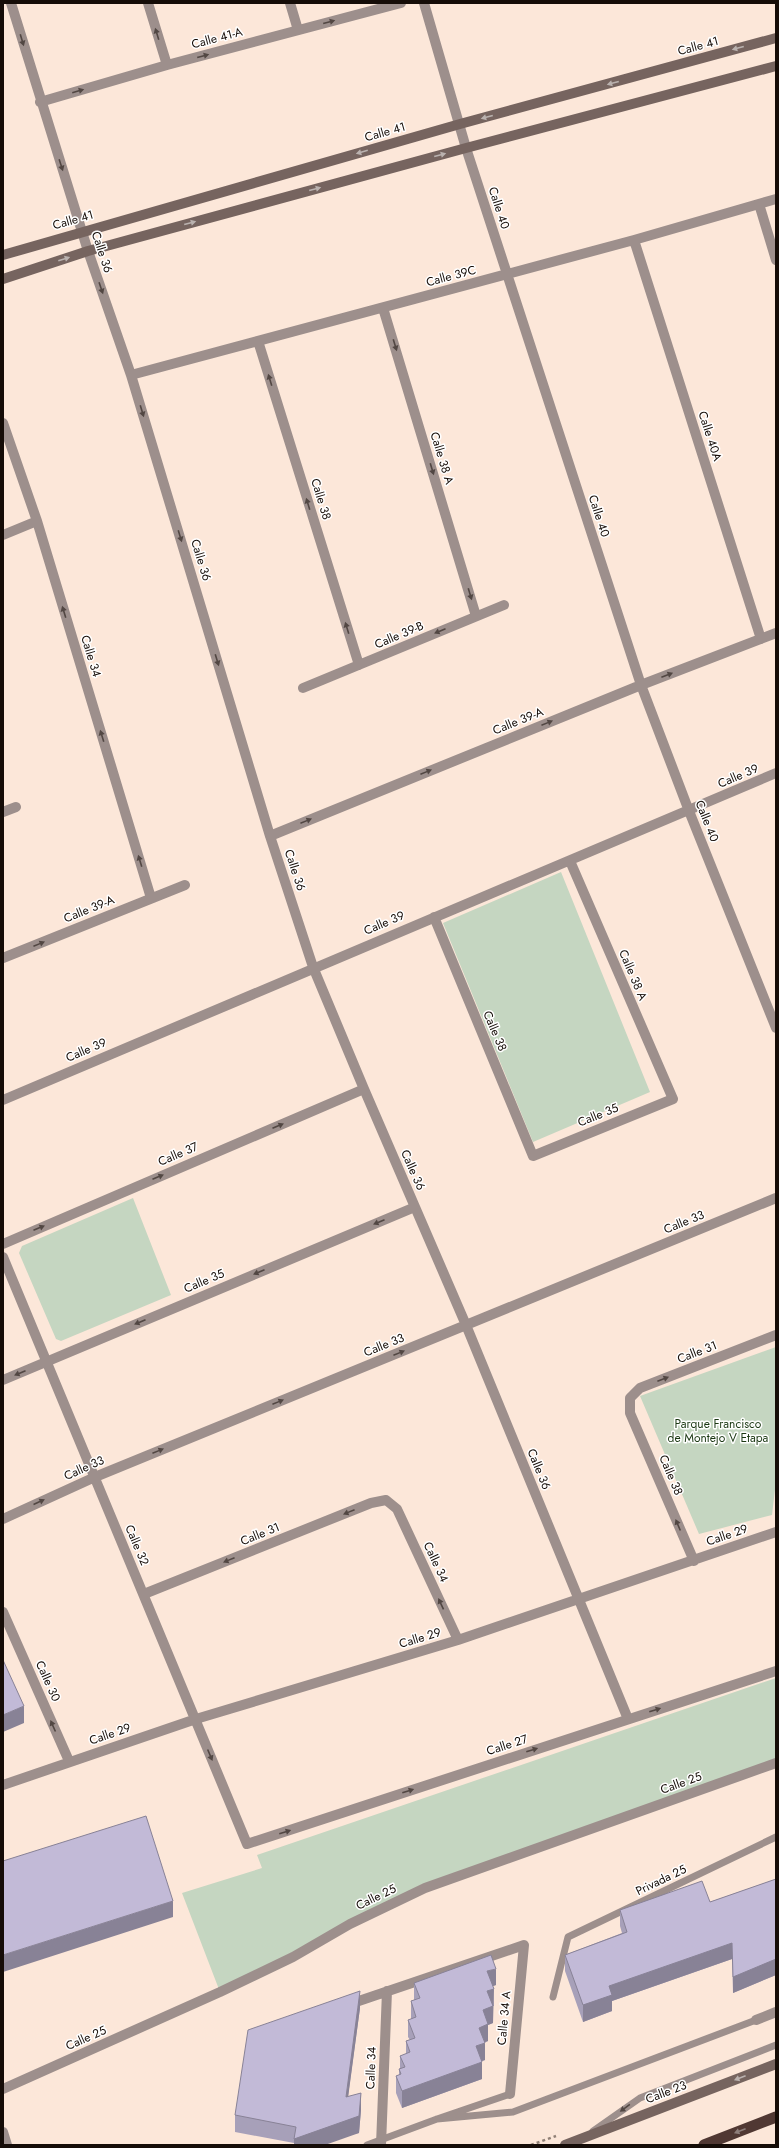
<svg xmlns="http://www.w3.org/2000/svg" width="779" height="2148" font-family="Jost,sans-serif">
<rect width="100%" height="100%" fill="#fce7d9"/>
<!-- green -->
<path fill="#c5d6c1" d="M561 872 650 1092 533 1142 443 923Z
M133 1198 171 1295 61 1341 56 1339 19 1253 22 1246Z
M776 1347V1481L772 1515 699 1534 640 1396Z
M776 1678V1760L421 1885 220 1992 182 1893 262 1868 257 1855Z"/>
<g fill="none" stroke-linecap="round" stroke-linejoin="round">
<!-- path -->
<path stroke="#908076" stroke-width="2.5" stroke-dasharray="3 3" stroke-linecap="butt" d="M531 2145 556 2136"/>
<!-- service -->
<path stroke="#9d8f8c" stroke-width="7" d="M553 1997 568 1937 776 1837
M437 2119 513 2112 756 2020
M593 2131 640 2098 776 2045
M367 2145 437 2119 510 2094"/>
<!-- minor -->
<path stroke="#9d8f8c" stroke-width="10" d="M11 3 88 251 131 375 270 836 313 967 364 1089 466 1325 628 1719
M148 3 167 65
M290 3 298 30
M424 3 466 148 641 685 689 811 776 1028
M40 102 167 65 401 3
M759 204 776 260
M634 240 761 639
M383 308 476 616
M258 341 359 665
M131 375 634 240 776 199
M3 423 37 521 151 898
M3 535 37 521
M303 688 504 605
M3 812 16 807
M270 836 641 685 776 633
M434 917 533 1156 673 1099 570 861
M3 958 185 885
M3 1100 776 773
M3 1244 364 1089
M3 1257 247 1844 776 1671
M3 1380 415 1207
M3 1519 95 1477 776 1198
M694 1561 630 1413V1398L640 1388 776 1335
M144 1594 371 1503 386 1500 397 1509 458 1640
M3 1612 69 1761
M3 1785 196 1719 458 1640 776 1532
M347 2005 524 1945 510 2094
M756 2020 776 2012
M3 2089 220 1992 293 1957 350 1924 425 1888 776 1763
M3 2132 7 2145
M381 2145 387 1991"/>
<!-- secondary -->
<path stroke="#76645f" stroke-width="10" d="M3 255 460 124 776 38
M3 279 88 251 466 148 776 66
M565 2145 776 2064"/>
<!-- trunk -->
<path stroke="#503833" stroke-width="11" d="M704 2145 776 2117"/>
</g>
<!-- wall -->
<path fill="#a7a0b9" d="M776 1879V1975L733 1993 732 1959 612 2001V2011L583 2022 565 1971V1955L622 1933 620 1926V1910L710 1902Z
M414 1983 496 1985 493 1986 494 2006H493V2023L488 2025V2041L484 2043 485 2060 482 2061V2079L402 2108 396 2093V2076L399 2075V2069H400V2056L406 2054V2041L410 2040 408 2037V2020L411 2019V2001L414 2000Z
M360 2008 348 2096 361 2110 359 2133 294 2145V2143L235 2132V2115Z"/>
<!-- shaded-wall -->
<path fill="#888296" d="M24 1706V1723L3 1732V1715Z
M173 1901V1917L3 1972V1955Z
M732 1943V1959L612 2001V2011L583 2022V2005L609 1986Z
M776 1959V1975L733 1993V1977Z
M496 1969V1985L487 1988V1971Z
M494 1989 493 2023 488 2025V2041L479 2044V2028L487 1991Z
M360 1991V2008L346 2113V2097Z
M485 2043V2060L476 2063V2046Z
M482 2062V2079L402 2108V2091Z
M361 2093V2110L359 2133 325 2145H294V2139Z"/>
<!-- building -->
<path fill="#c2bad7" stroke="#888296" d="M3 1660 24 1706 3 1715Z
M146 1816 173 1901 3 1955V1861Z
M776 1879V1959L733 1977 732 1943 609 1986 612 1995 583 2005 565 1955 627 1932 620 1910 702 1881 710 1902Z
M491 1955 496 1969 487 1971 494 1989 487 1991 493 2006 483 2010 488 2024 479 2028 485 2043 476 2046 482 2062 402 2091 396 2076 401 2074 399 2069 405 2067 400 2056 410 2052 406 2041 415 2038 408 2020 416 2017 411 2001 420 1998 414 1983Z
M360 1991 346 2097 361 2093 359 2116 294 2139 296 2127 235 2115 248 2030Z"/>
<!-- one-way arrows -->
<defs><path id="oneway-solid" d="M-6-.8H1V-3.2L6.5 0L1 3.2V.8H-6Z"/></defs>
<g fill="#524743">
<use href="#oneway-solid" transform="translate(329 22) rotate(-15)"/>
<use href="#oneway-solid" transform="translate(157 34) rotate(-107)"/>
<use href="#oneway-solid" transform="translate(22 40) rotate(73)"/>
<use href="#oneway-solid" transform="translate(203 56) rotate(-15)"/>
<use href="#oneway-solid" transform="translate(78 91) rotate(-16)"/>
<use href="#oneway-solid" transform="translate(61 165) rotate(72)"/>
<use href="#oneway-solid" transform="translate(101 288) rotate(71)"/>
<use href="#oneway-solid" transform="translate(395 345) rotate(73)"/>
<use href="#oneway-solid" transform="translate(270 380) rotate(-107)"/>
<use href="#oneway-solid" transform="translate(142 411) rotate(73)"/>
<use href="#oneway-solid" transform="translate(432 469) rotate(73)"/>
<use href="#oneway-solid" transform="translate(308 504) rotate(-107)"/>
<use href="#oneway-solid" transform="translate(180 536) rotate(73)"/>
<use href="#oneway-solid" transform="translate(470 594) rotate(73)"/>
<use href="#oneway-solid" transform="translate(64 612) rotate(-107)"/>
<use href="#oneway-solid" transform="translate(347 628) rotate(-107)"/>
<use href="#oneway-solid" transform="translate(440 631) rotate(157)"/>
<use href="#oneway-solid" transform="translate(217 660) rotate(73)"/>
<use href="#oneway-solid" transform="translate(667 675) rotate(-21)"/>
<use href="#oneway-solid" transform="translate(547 723) rotate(-22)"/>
<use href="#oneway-solid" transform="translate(102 736) rotate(-107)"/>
<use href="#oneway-solid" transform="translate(426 772) rotate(-22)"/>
<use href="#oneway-solid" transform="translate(306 821) rotate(-22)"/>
<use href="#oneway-solid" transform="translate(140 861) rotate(-107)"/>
<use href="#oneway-solid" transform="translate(39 944) rotate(-22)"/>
<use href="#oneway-solid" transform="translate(278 1126) rotate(-23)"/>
<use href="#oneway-solid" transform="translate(158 1177) rotate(-23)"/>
<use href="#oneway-solid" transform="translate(379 1222) rotate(157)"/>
<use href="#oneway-solid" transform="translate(39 1228) rotate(-23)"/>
<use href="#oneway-solid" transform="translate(259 1272) rotate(157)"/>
<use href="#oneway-solid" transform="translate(140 1322) rotate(157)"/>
<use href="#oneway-solid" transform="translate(399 1353) rotate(-22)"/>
<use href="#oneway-solid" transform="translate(20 1373) rotate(157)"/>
<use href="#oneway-solid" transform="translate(663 1379) rotate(-21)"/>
<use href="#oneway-solid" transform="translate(278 1402) rotate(-22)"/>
<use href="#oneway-solid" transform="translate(158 1451) rotate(-22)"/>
<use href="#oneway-solid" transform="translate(39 1502) rotate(-24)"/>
<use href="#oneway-solid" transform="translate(349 1512) rotate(158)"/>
<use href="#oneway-solid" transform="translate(678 1525) rotate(-113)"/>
<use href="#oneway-solid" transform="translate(229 1560) rotate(158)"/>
<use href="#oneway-solid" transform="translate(441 1604) rotate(-115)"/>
<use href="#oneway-solid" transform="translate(655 1710) rotate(-18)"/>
<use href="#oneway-solid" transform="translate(53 1726) rotate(-114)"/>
<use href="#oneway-solid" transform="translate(532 1750) rotate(-18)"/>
<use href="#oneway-solid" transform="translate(210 1755) rotate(67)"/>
<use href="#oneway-solid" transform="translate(408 1791) rotate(-18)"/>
<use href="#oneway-solid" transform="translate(285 1832) rotate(-18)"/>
<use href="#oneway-solid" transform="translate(625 2108) rotate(144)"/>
</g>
<g fill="#bab2af">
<use href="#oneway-solid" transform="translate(738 48) rotate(165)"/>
<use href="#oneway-solid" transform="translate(613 83) rotate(165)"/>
<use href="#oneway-solid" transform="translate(487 117) rotate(165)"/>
<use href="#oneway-solid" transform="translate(362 152) rotate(164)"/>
<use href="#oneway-solid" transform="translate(440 155) rotate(-15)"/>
<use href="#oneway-solid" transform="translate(315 189) rotate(-15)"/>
<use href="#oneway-solid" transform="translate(190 223) rotate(-15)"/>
<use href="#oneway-solid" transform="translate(64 259) rotate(-18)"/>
<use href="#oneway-solid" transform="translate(740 2078) rotate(159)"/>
</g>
<use fill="#8d7e7a" href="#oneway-solid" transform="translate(740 2131) rotate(159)"/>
<g text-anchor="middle" stroke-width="3" stroke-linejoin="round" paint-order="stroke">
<!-- street labels -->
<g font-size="12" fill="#150c07" stroke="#fff">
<text transform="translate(217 38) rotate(-15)" y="4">Calle 41-A</text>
<text transform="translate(698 46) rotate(-15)" y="4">Calle 41</text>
<text transform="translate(385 132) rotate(-16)" y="4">Calle 41</text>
<text transform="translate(499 208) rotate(72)" y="4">Calle 40</text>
<text transform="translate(73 220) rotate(-16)" y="4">Calle 41</text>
<text transform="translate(102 252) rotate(72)" y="4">Calle 36</text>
<text transform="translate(451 276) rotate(-15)" y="4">Calle 39C</text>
<text transform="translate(710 436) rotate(72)" y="4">Calle 40A</text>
<text transform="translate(442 458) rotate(73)" y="4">Calle 38 A</text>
<text transform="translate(321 499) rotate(73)" y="4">Calle 38</text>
<text transform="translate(599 516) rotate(72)" y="4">Calle 40</text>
<text transform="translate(201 560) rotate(73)" y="4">Calle 36</text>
<text transform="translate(399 635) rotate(-23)" y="4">Calle 39-B</text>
<text transform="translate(91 656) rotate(73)" y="4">Calle 34</text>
<text transform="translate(518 721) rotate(-22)" y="4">Calle 39-A</text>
<text transform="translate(738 776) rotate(-23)" y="4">Calle 39</text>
<text transform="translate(707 821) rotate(68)" y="4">Calle 40</text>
<text transform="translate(295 870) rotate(72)" y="4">Calle 36</text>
<text transform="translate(89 909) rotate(-22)" y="4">Calle 39-A</text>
<text transform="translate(384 923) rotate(-23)" y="4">Calle 39</text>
<text transform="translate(633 975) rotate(67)" y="4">Calle 38 A</text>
<text transform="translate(495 1031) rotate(67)" y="4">Calle 38</text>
<text transform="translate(86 1050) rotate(-23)" y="4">Calle 39</text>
<text transform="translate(598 1115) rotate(-22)" y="4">Calle 35</text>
<text transform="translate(178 1154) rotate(-23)" y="4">Calle 37</text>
<text transform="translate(413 1170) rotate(66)" y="4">Calle 36</text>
<text transform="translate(684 1222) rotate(-22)" y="4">Calle 33</text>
<text transform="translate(204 1281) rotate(-23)" y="4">Calle 35</text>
<text transform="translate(384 1345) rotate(-22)" y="4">Calle 33</text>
<text transform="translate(697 1352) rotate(-21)" y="4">Calle 31</text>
<text transform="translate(84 1468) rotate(-24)" y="4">Calle 33</text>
<text transform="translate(539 1469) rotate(68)" y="4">Calle 36</text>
<text transform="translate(671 1475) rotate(67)" y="4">Calle 38</text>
<text transform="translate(260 1534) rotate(-22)" y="4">Calle 31</text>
<text transform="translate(727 1535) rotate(-19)" y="4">Calle 29</text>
<text transform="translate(137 1545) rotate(67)" y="4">Calle 32</text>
<text transform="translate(436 1562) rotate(65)" y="4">Calle 34</text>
<text transform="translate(420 1638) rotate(-17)" y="4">Calle 29</text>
<text transform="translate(48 1681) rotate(66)" y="4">Calle 30</text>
<text transform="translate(110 1734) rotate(-19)" y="4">Calle 29</text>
<text transform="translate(507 1745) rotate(-18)" y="4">Calle 27</text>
<text transform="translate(681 1783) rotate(-20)" y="4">Calle 25</text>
<text transform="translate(661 1880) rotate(-26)" y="4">Privada 25</text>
<text transform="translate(376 1897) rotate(-26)" y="4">Calle 25</text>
<text transform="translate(504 2018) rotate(-85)" y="4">Calle 34 A</text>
<text transform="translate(86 2038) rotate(-24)" y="4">Calle 25</text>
<text transform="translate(371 2068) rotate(-88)" y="4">Calle 34</text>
<text transform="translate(666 2092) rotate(-21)" y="4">Calle 23</text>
</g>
<!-- park labels -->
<g font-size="12" fill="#1b3813" stroke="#fff">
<text x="718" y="1428">Parque Francisco<tspan x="718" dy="14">de Montejo V Etapa</tspan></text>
</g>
</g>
<!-- border -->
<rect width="779" height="2148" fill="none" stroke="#150c07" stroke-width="8"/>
</svg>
